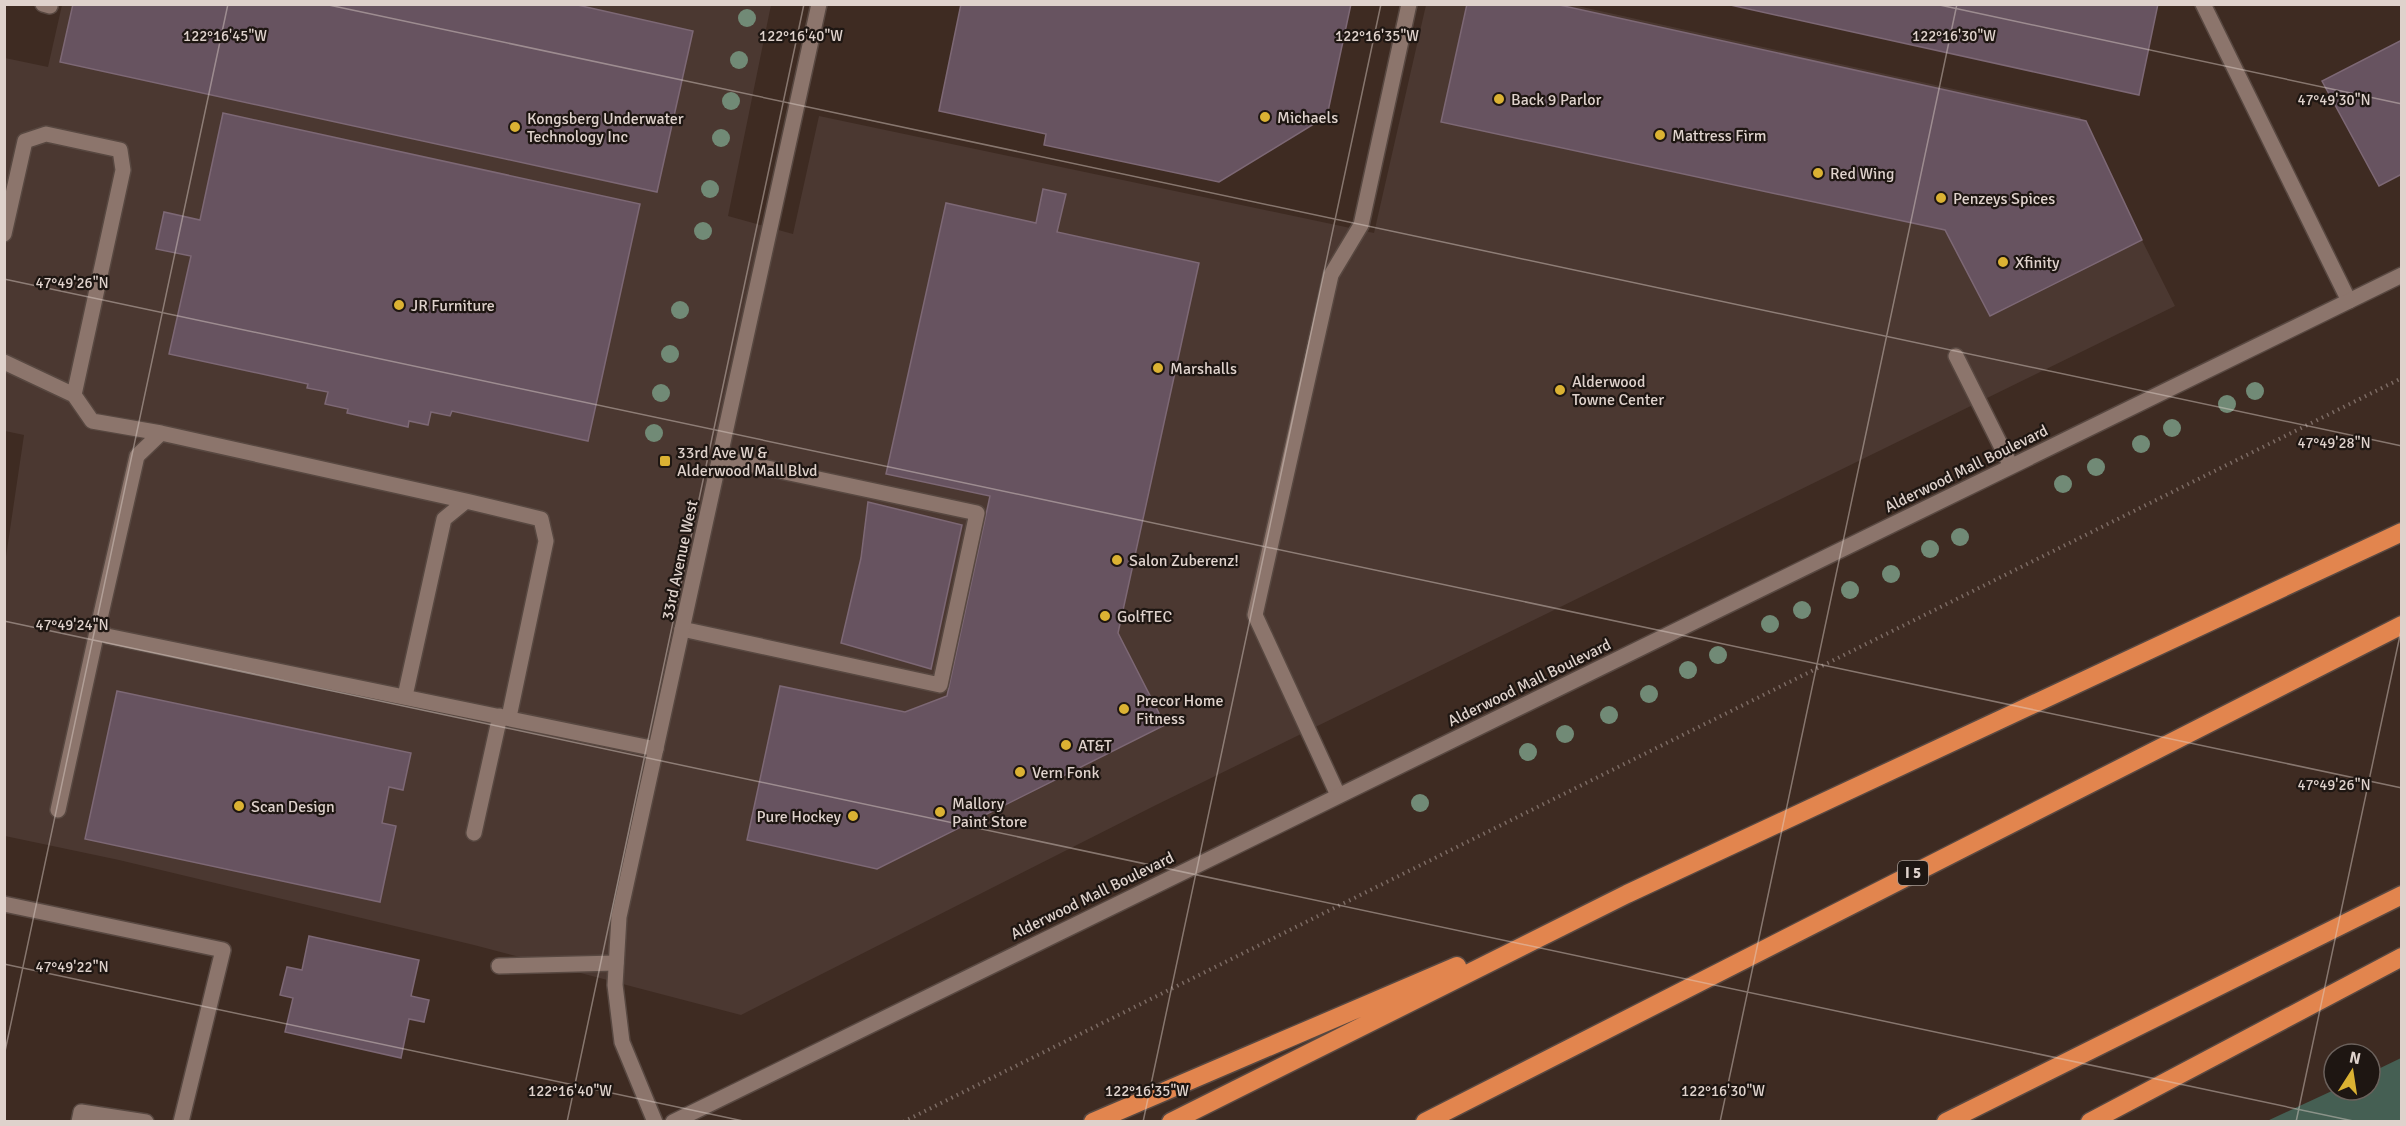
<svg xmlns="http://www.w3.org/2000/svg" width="2406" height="1126" font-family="Signika,sans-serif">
<rect width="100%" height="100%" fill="#3e2b22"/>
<!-- commercial -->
<path fill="#4b3831" d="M62 5H771L728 216 793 234 819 116 1374 233 1426 5H1573L2080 117 2175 306 1154 806 741 1015 474 945 119 860 5 836 4 570 24 435 5 431V58L48 67Z"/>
<!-- green -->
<path fill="#455f53" d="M2401 1058V1121H2267L2334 1090H2370V1073Z"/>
<!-- building -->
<path fill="#675360" stroke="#7d6875" stroke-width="1.5" d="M73 4H573L693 31 657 192 60 62Z
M961 4H1351L1327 116 1219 182 1044 145 1046 134 939 111Z
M1467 4H1555L2086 121 2142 240 1990 316 1945 230 1441 122Z
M1726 4H2158L2139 95Z
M2402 40V174L2379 186 2322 81Z
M223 113 640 204 588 441 452 411 450 416 431 412 428 425 409 421 408 427 347 413 348 409 325 404 328 392 307 388 308 384 169 354 191 256 156 249 164 212 200 220Z
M1043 189 1066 194 1057 232 1199 263 1118 633 1165 725 877 869 747 840 780 686 905 712 947 696 990 496 886 474 946 203 1036 223Z
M868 502 962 525 931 669 841 643 861 558Z
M117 691 411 753 403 790 389 787 382 823 396 826 380 902 85 839Z
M309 936 419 960 411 996 429 1000 424 1022 409 1019 401 1058 285 1032 293 998 280 995 287 967 302 970Z"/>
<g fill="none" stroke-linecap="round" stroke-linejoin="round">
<defs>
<path id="lane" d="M43 4 50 6
M2203 4 2349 301
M4 234 25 141 46 134 120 150 123 170 74 395
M1956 356 2011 466
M4 362 74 395 92 421 161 433
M466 501 161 433 137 456 98 627 107 636 656 749
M682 629 940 685 977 513 720 458
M405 696 444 519 466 501 541 519 546 541 509 717
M1338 795 1255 615 1331 275 1361 225 1409 4
M58 810 98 627
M474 833 500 716
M4 904 223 950 181 1122
M499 966 616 963
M79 1122 81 1112 146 1122"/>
<path id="secondary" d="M655 1122 622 1042 615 985 619 917 819 4
M673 1122 2402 275"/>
<path id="highway" d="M1093 1122 1457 966
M1171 1122 1627 894 2402 532
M1425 1122 2402 625
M1946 1122 2402 895
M2090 1122 2402 957"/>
</defs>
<!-- lane casing -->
<use href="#lane" stroke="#584841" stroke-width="18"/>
<!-- secondary casing -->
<use href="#secondary" stroke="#584841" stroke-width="18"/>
<!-- highway casing -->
<use href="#highway" stroke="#584841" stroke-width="21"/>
<!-- path -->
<path stroke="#7c6b64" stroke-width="4" stroke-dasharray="1.5 4.5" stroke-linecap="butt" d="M903 1122 2402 378"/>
<!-- lane -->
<use href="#lane" stroke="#8c756c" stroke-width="15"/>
<!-- secondary -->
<use href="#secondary" stroke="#8c756c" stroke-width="15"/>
<!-- highway -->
<use href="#highway" stroke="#e2854e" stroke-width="18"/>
</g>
<!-- trees -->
<g fill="#718a76">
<circle cx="747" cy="18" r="9"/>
<circle cx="739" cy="60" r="9"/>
<circle cx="731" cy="101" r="9"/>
<circle cx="721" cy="138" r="9"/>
<circle cx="710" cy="189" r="9"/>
<circle cx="703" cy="231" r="9"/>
<circle cx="680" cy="310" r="9"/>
<circle cx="670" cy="354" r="9"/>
<circle cx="2255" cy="391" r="9"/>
<circle cx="661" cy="393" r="9"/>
<circle cx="2227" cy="404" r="9"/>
<circle cx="2172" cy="428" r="9"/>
<circle cx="654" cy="433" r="9"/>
<circle cx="2141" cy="444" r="9"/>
<circle cx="2096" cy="467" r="9"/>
<circle cx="2063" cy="484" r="9"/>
<circle cx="1960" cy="537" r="9"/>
<circle cx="1930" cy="549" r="9"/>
<circle cx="1891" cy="574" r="9"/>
<circle cx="1850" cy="590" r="9"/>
<circle cx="1802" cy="610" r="9"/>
<circle cx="1770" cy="624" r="9"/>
<circle cx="1718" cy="655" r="9"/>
<circle cx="1688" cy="670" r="9"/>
<circle cx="1649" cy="694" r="9"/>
<circle cx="1609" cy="715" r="9"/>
<circle cx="1565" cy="734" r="9"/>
<circle cx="1528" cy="752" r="9"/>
<circle cx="1420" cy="803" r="9"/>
</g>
<!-- ticks -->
<path fill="none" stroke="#dfd2cc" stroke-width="1.5" stroke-opacity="0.45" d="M324 4 2402 446M1935 4 2402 104M4 279 2402 788M4 621 2358 1122M4 964 748 1122M4 1056 228 4M567 1122 804 4M1143 1122 1381 4M1720 1122 1957 4M2296 1122 2402 626"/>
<!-- markers -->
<g fill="#dbb233" stroke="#1e1612" stroke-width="2">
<circle cx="1499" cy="99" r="6"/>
<circle cx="1265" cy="117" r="6"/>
<circle cx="515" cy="127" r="6"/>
<circle cx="1660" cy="135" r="6"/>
<circle cx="1818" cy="173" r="6"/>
<circle cx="1941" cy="198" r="6"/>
<circle cx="2003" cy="262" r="6"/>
<circle cx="399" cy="305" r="6"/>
<circle cx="1158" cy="368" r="6"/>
<circle cx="1560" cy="390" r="6"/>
<rect x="659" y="455" width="12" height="12" rx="3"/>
<circle cx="1117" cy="560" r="6"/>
<circle cx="1105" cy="616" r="6"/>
<circle cx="1124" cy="709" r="6"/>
<circle cx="1066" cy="745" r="6"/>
<circle cx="1020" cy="772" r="6"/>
<circle cx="239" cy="806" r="6"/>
<circle cx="940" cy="812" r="6"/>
<circle cx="853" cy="816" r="6"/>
</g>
<g text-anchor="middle" stroke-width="4.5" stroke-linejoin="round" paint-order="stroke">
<!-- shield labels -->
<rect fill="#1e1612" stroke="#a59a94" stroke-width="1.5" x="1898" y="861" width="30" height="24" rx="4.5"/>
<g font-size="15" font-weight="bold" fill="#dfd2cc">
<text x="1913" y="878">I 5</text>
</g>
<!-- poi labels -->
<g font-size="16" fill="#dfd2cc" stroke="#1e1612" text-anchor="start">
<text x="1511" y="105">Back 9 Parlor</text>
<text x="1277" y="123">Michaels</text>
<text x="527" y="124">Kongsberg Underwater<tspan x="527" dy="18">Technology Inc</tspan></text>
<text x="1672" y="141">Mattress Firm</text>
<text x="1830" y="179">Red Wing</text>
<text x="1953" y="204">Penzeys Spices</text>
<text x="2015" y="268">Xfinity</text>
<text x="411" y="311">JR Furniture</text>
<text x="1170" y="374">Marshalls</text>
<text x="1572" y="387">Alderwood<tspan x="1572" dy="18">Towne Center</tspan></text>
<text x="677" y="458">33rd Ave W &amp;<tspan x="677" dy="18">Alderwood Mall Blvd</tspan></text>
<text x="1129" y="566">Salon Zuberenz!</text>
<text x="1117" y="622">GolfTEC</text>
<text x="1136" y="706">Precor Home<tspan x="1136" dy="18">Fitness</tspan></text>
<text x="1078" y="751">AT&amp;T</text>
<text x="1032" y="778">Vern Fonk</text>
<text x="952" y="809">Mallory<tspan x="952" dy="18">Paint Store</tspan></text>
<text x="251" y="812">Scan Design</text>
<text x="841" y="822" text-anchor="end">Pure Hockey</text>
</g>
<!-- street labels -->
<g font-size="16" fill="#dfd2cc" stroke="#1e1612">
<text transform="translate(1966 468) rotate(-26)" y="6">Alderwood Mall Boulevard</text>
<text transform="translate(679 560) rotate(-78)" y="6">33rd Avenue West</text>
<text transform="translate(1529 682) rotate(-26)" y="6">Alderwood Mall Boulevard</text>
<text transform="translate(1092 895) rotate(-26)" y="6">Alderwood Mall Boulevard</text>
</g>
</g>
<g font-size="15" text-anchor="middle" fill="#dfd2cc" stroke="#1e1612" stroke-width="4.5" stroke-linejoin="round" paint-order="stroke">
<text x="225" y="41">122°16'45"W</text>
<text x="801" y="41">122°16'40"W</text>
<text x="1377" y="41">122°16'35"W</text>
<text x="1954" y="41">122°16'30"W</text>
<text x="2334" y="105">47°49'30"N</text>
<text x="72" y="288">47°49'26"N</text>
<text x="2334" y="448">47°49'28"N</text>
<text x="72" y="630">47°49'24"N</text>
<text x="2334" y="790">47°49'26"N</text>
<text x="72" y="972">47°49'22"N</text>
<text x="570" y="1096">122°16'40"W</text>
<text x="1147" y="1096">122°16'35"W</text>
<text x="1723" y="1096">122°16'30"W</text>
</g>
<!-- border -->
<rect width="2406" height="1126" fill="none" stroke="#dfd2cc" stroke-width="12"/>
<!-- north arrow -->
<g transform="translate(2352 1072) rotate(12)"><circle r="28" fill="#1e1612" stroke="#6b615c" stroke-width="1.5"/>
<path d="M0-4.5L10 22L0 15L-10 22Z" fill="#dbb233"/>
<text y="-9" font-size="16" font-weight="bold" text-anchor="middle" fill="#dfd2cc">N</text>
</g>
</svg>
